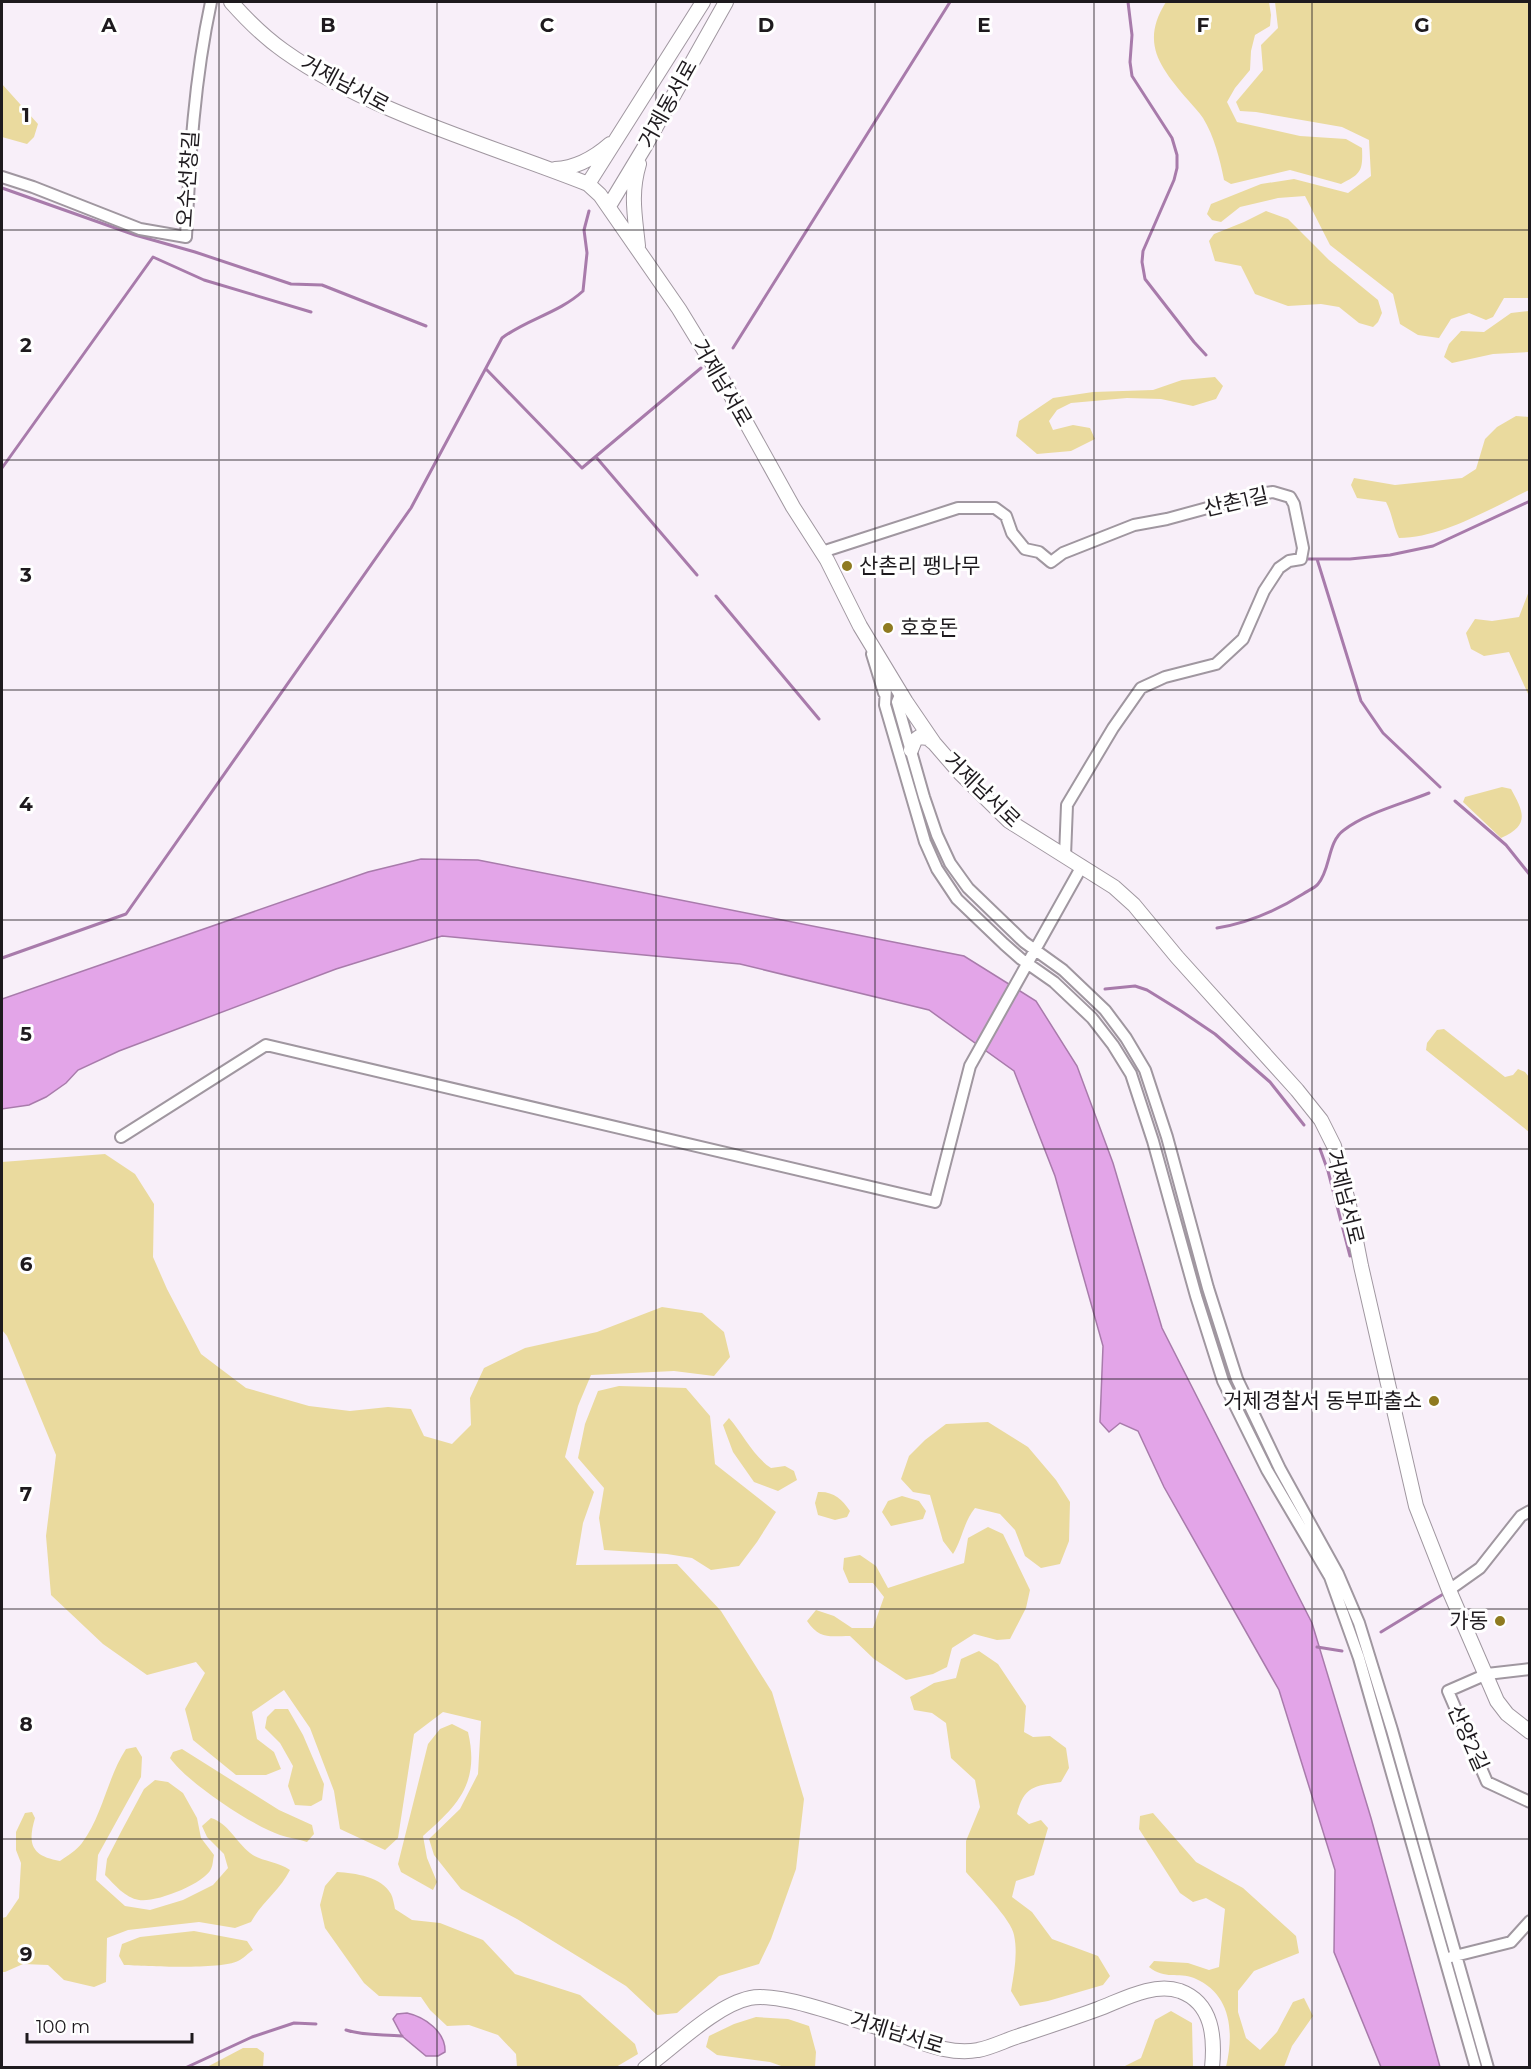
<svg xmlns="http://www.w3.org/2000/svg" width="1531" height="2069" font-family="Montserrat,'Noto Sans KR',sans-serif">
<rect width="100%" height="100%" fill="#f8eff9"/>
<!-- green -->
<path fill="#eada9e" d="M1166 2H1269L1271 15 1270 26 1255 35 1251 51 1250 70 1235 88 1227 102 1237 122 1300 136 1346 139 1362 148C1363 171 1361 174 1341 184L1290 170 1231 184 1224 180C1220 159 1214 136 1203 118 1199 112 1193 106 1188 100 1160 67 1140 43 1166 2Z
M1275 2H1529V298H1504L1493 317 1486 320 1469 313 1451 319 1439 338 1418 335 1400 324 1393 294 1330 245 1305 196 1278 198 1240 207 1221 222 1212 220 1207 214 1211 204 1261 184 1294 179 1348 193 1371 176 1369 140 1342 127 1256 112 1240 111 1236 102 1263 70 1261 45 1278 28Z
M2 84 38 124 34 137 27 144 2 137Z
M1266 211 1288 219 1329 260 1378 300 1382 313 1378 322 1373 327 1359 323 1339 307 1321 304 1288 306 1255 294 1241 266 1215 261 1209 241 1214 234 1244 222Z
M1529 311V352L1493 354 1452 363 1444 357 1449 344 1461 331 1484 332 1511 313Z
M1215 377 1223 386 1216 399 1193 406 1161 399 1127 398 1071 403 1057 410 1049 421 1053 430 1073 425 1090 428 1095 439 1071 451 1037 454 1016 436 1019 421 1053 398 1093 392 1153 390 1182 380Z
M1516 416 1529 417V490C1492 508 1441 538 1399 538 1393 526 1393 516 1386 502L1357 498 1351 485 1354 478 1395 485 1462 478 1476 469 1485 439 1497 427Z
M1529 591 1530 696H1529L1509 652 1484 656 1471 649 1466 633 1475 619 1492 621 1519 617Z
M1502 787 1511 789C1523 811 1531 825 1501 838L1463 802 1465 797Z
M1444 1029 1505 1077 1513 1075 1518 1069 1525 1072 1529 1077V1132L1426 1050 1427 1043 1437 1030Z
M105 1154 135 1174 154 1204 153 1257 167 1289 201 1354 246 1388 309 1406 350 1411 388 1407 411 1409 424 1436 452 1444 471 1425 470 1398 484 1368 525 1348 597 1332 662 1307 702 1313 724 1332 730 1357 714 1376 674 1371 591 1375 578 1406 565 1457 594 1492 583 1523 576 1565 677 1564 721 1611 772 1692 804 1799 796 1869 771 1939 759 1964 719 1976 677 2013 657 2015 626 1986 517 1919 461 1889 434 1855 429 1839 460 1809 478 1774 481 1721 443 1712 414 1734 398 1838 385 1850 340 1829 334 1791 310 1728 284 1690 252 1712 257 1739 274 1752 281 1769 266 1775H236L193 1740 185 1709 205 1673 196 1662 147 1675 103 1644 51 1595 46 1536 56 1455 7 1336 2 1330V1162Z
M619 1386 686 1388 710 1416 715 1464 776 1512 757 1542 739 1566 711 1570 692 1558 667 1554 604 1550 599 1518 604 1488 578 1458 585 1424 598 1391Z
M729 1418C743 1434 753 1456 771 1468L785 1466 794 1471 797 1480 778 1491 754 1482 733 1452 723 1425Z
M988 1422 1028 1447 1056 1480 1070 1502 1069 1541 1060 1564 1041 1568 1025 1556 1015 1530 1000 1514 975 1508C963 1523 963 1538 953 1554L943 1541 930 1495 913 1492 901 1479 909 1456 925 1440 946 1424Z
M818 1492C833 1491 842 1499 850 1511L847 1517 835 1520 818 1515 815 1503Z
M902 1496 919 1501 926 1511 923 1519 891 1526 882 1512 888 1501Z
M988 1527 1003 1534 1030 1590 1026 1608 1010 1639 997 1640 974 1634 952 1648 947 1667 933 1674 906 1680 874 1659 850 1636C830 1636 820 1640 807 1621L816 1610 834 1616 852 1628H873L884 1597 873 1583H849L843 1569 844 1558 860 1555 876 1566 888 1588 964 1563 968 1538Z
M979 1651 998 1664 1026 1706 1024 1732 1033 1737 1050 1736 1066 1748 1069 1768 1061 1782C1034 1786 1024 1786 1017 1814L1029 1824 1041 1820 1048 1828 1034 1875 1016 1881 1012 1897 1032 1912 1052 1939 1098 1956 1110 1976 1103 1985 1048 2001 1020 2006 1011 1991C1014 1972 1018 1954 1014 1935 1012 1920 977 1885 966 1872V1841L980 1807 975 1780 951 1758 946 1723 932 1713 914 1710 910 1697 934 1683 956 1678 961 1659Z
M275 1709H288L303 1735 324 1784 322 1800 311 1806 295 1805 288 1786 293 1766 280 1743 265 1728 267 1717Z
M452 1724 468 1732C480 1783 458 1805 423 1836L427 1858 437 1882 433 1890 401 1872 398 1864 428 1744 440 1729Z
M136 1747 142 1757 141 1777 98 1855 96 1880 125 1906 150 1910 183 1900 213 1885 228 1868 224 1854 207 1837 202 1826 211 1818C228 1823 236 1842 250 1853 259 1861 277 1861 290 1870 280 1890 262 1902 251 1922L235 1928 199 1922 128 1930 107 1938 106 1982 94 1987 64 1980 48 1965 23 1964 5 1972H2V1918L6 1917 19 1898 21 1863 16 1850V1832L25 1813 32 1812 35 1818C27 1845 32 1856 60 1861 67 1856 77 1850 82 1843 103 1815 107 1778 126 1749Z
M182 1749 279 1810 312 1825 314 1834 307 1842C298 1839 289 1838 280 1835 251 1825 188 1783 170 1758L173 1752Z
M155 1780 168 1782 183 1793 197 1818 201 1838 214 1855C213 1859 213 1865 211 1869 204 1884 155 1903 139 1900 125 1898 114 1884 105 1875L107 1859 122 1830 144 1789Z
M1153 1813 1196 1862 1243 1888 1296 1936 1299 1953 1254 1971 1238 1991V2012L1246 2038 1260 2050 1277 2032 1293 2002 1304 1998 1313 2016 1292 2046 1284 2067H1226C1234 2033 1232 1994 1194 1978 1178 1972 1165 1980 1149 1967L1154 1961 1188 1963 1209 1970 1219 1967 1225 1909 1206 1898 1193 1902 1180 1893 1139 1829 1140 1816Z
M337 1872C355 1873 382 1877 391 1894 393 1898 394 1904 395 1909L412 1920 440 1923 483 1940 515 1974 580 1995 635 2044 638 2054 616 2067H517L516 2054 498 2035 469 2025 447 2026 430 2010 421 1997 379 1996 364 1983 325 1928 320 1905 325 1886Z
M194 1931 247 1941 253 1950C248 1953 243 1959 238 1961 220 1970 146 1966 124 1965L119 1956 122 1944 140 1937Z
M1171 2011 1192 2023 1193 2067H1123L1141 2058 1155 2020Z
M756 2017 788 2019 809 2026 816 2052 815 2067H784L770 2062 717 2055 706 2047 709 2036 734 2024Z
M243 2048H257L264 2053 263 2067H207Z"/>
<!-- water -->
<path fill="#e3a5e8" stroke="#a87bab" stroke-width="1.5" d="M421 859 478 860 964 956 1036 1001 1077 1066 1113 1163 1162 1328 1312 1623 1371 1818 1440 2067H1381L1334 1952 1335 1870 1279 1690 1164 1487 1138 1431 1120 1423 1109 1432 1100 1422 1103 1346 1055 1176 1014 1071 929 1010 740 964 442 936 336 969 119 1051 78 1070 66 1083 46 1097 29 1105 2 1109V999L368 872Z
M407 2013C425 2017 446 2032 445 2052L438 2056H426L402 2036 393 2019 397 2014Z"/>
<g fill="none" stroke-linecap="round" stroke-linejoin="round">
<!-- stream -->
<path stroke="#a87bab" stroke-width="3" d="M1128 2 1132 35 1130 62 1132 76 1172 138 1177 155V168L1174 180 1143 251 1142 262 1145 279 1194 342 1206 355
M2 188 135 235 195 252 291 284 322 285 426 326
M733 348 950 2
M486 369 582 468 701 368
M596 457 697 575
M2 468 153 257 204 280 311 312
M1302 559H1350L1390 555 1433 546 1530 501
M1317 559 1361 701 1383 733 1440 787
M716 596 819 719
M1455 801 1506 845 1530 875
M1217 928C1249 923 1276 911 1303 894 1307 891 1315 888 1318 884 1331 869 1327 842 1344 830 1366 813 1402 804 1429 793
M2 958 126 914 411 508 502 338C527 319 559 313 583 291L587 253 584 230 589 211
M1105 989 1135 986 1147 990 1181 1011 1215 1034 1270 1082 1304 1125
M1320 1149 1328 1171 1350 1256
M1381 1632 1445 1593
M1317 1647 1342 1651
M346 2030C364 2036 383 2034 402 2036
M185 2068 252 2037 294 2023 316 2024"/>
<defs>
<path id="minor" d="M2 177 33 187 140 229 186 237C190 156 194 81 211 2
M822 552 958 508H995L1006 516 1012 533 1025 549 1039 552 1051 562 1063 553 1134 525 1167 519 1259 494 1273 492 1290 497 1294 504 1303 548 1301 559 1289 561 1279 568 1264 591 1243 639 1216 664 1165 677 1141 688 1113 728 1067 805 1065 856
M872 654 884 693
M891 677 886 688 885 705 925 842 937 869 957 899 1004 944 1021 959 1054 982 1092 1018 1113 1045 1131 1074 1153 1141 1196 1296 1223 1381 1267 1470 1330 1577 1359 1658 1476 2068
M901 693 897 702 924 797 937 835 950 863 968 888 1024 942 1063 970 1105 1010 1126 1038 1145 1070 1167 1137 1208 1288 1237 1379 1280 1469 1338 1574 1359 1623 1392 1730 1488 2068
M121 1137 266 1045 935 1202 970 1066 1082 866
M1449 1590 1480 1568 1521 1516 1530 1511
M1530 1669 1487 1674 1448 1691 1487 1782 1530 1802
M1451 1957 1511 1942 1530 1921"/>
<path id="major" d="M231 2C247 20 264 37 284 51 371 113 490 145 588 184L600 195 679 309 723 381 793 507 827 560 860 626 906 702 934 743 960 773 1009 821 1114 887 1134 905 1177 957 1297 1090 1321 1120 1334 1146 1349 1205 1361 1266 1416 1506 1449 1590 1497 1701 1507 1714 1530 1732
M555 169C577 168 594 158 610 144
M588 184 703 2
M609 206 644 148 726 2
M638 246C635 216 630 194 639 164
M911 750 915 740 919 737 928 738 934 743
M645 2068C674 2047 716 2005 750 1998 783 1991 868 2025 903 2036 926 2044 952 2055 978 2050 990 2048 1004 2041 1016 2037 1043 2028 1071 2019 1098 2009 1122 2000 1153 1982 1180 1991 1213 2003 1215 2038 1212 2068"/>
</defs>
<!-- minor casing -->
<use href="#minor" stroke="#a097a0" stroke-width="14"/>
<!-- major casing -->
<use href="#major" stroke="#a097a0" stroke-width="16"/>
<!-- minor -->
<use href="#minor" stroke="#fff" stroke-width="10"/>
<!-- major -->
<use href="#major" stroke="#fff" stroke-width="14"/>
</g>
<!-- grid -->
<path fill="none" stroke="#1e1a1e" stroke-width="1.5" stroke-opacity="0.55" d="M219 2V2068M437 2V2068M656 2V2068M875 2V2068M1094 2V2068M1312 2V2068M2 230H1530M2 460H1530M2 690H1530M2 920H1530M2 1149H1530M2 1379H1530M2 1609H1530M2 1839H1530"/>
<!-- markers -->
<g fill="#8f7a20" stroke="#fff" stroke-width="2">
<circle cx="847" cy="566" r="6"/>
<circle cx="888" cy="628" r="6"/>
<circle cx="1434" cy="1401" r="6"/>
<circle cx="1500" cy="1621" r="6"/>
</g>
<g text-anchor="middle" stroke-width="6" stroke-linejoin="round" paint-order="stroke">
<!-- street labels -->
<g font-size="21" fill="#1e1a1e" stroke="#fff">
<text transform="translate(345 84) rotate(28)" y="7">거제남서로</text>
<text transform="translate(668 104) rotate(-61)" y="7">거제동서로</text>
<text transform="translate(188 179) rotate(-86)" y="7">오수선창길</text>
<text transform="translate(722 383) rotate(60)" y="7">거제남서로</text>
<text transform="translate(1236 502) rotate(-13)" y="7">산촌1길</text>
<text transform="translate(982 790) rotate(44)" y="7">거제남서로</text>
<text transform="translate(1345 1197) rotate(76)" y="7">거제남서로</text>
<text transform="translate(1468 1738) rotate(66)" y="7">산양2길</text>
<text transform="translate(897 2033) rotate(17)" y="7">거제남서로</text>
</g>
<!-- poi labels -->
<g font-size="21" fill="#1e1a1e" stroke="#fff" text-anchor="start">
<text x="859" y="573">산촌리 팽나무</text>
<text x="900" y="635">호호돈</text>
<text x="1422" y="1408" text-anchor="end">거제경찰서 동부파출소</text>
<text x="1488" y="1628" text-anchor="end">가동</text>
</g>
</g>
<g font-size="20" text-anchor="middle" font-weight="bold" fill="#1e1a1e" stroke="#fff" stroke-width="6" stroke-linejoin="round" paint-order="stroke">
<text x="109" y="32">A</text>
<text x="328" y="32">B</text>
<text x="547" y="32">C</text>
<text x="766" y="32">D</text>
<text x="984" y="32">E</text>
<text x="1203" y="32">F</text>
<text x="1422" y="32">G</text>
<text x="26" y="122">1</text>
<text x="26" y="352">2</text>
<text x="26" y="582">3</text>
<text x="26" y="811">4</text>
<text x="26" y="1041">5</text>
<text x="26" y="1271">6</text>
<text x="26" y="1501">7</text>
<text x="26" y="1731">8</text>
<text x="26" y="1961">9</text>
</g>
<!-- border -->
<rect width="1531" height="2069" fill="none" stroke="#1e1a1e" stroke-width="6"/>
<!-- scale -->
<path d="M27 2033v9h165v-9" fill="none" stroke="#1e1a1e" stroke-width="3"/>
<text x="36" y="2033" font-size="18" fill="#1e1a1e" stroke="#ffffff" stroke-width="4.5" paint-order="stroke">100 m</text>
</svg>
